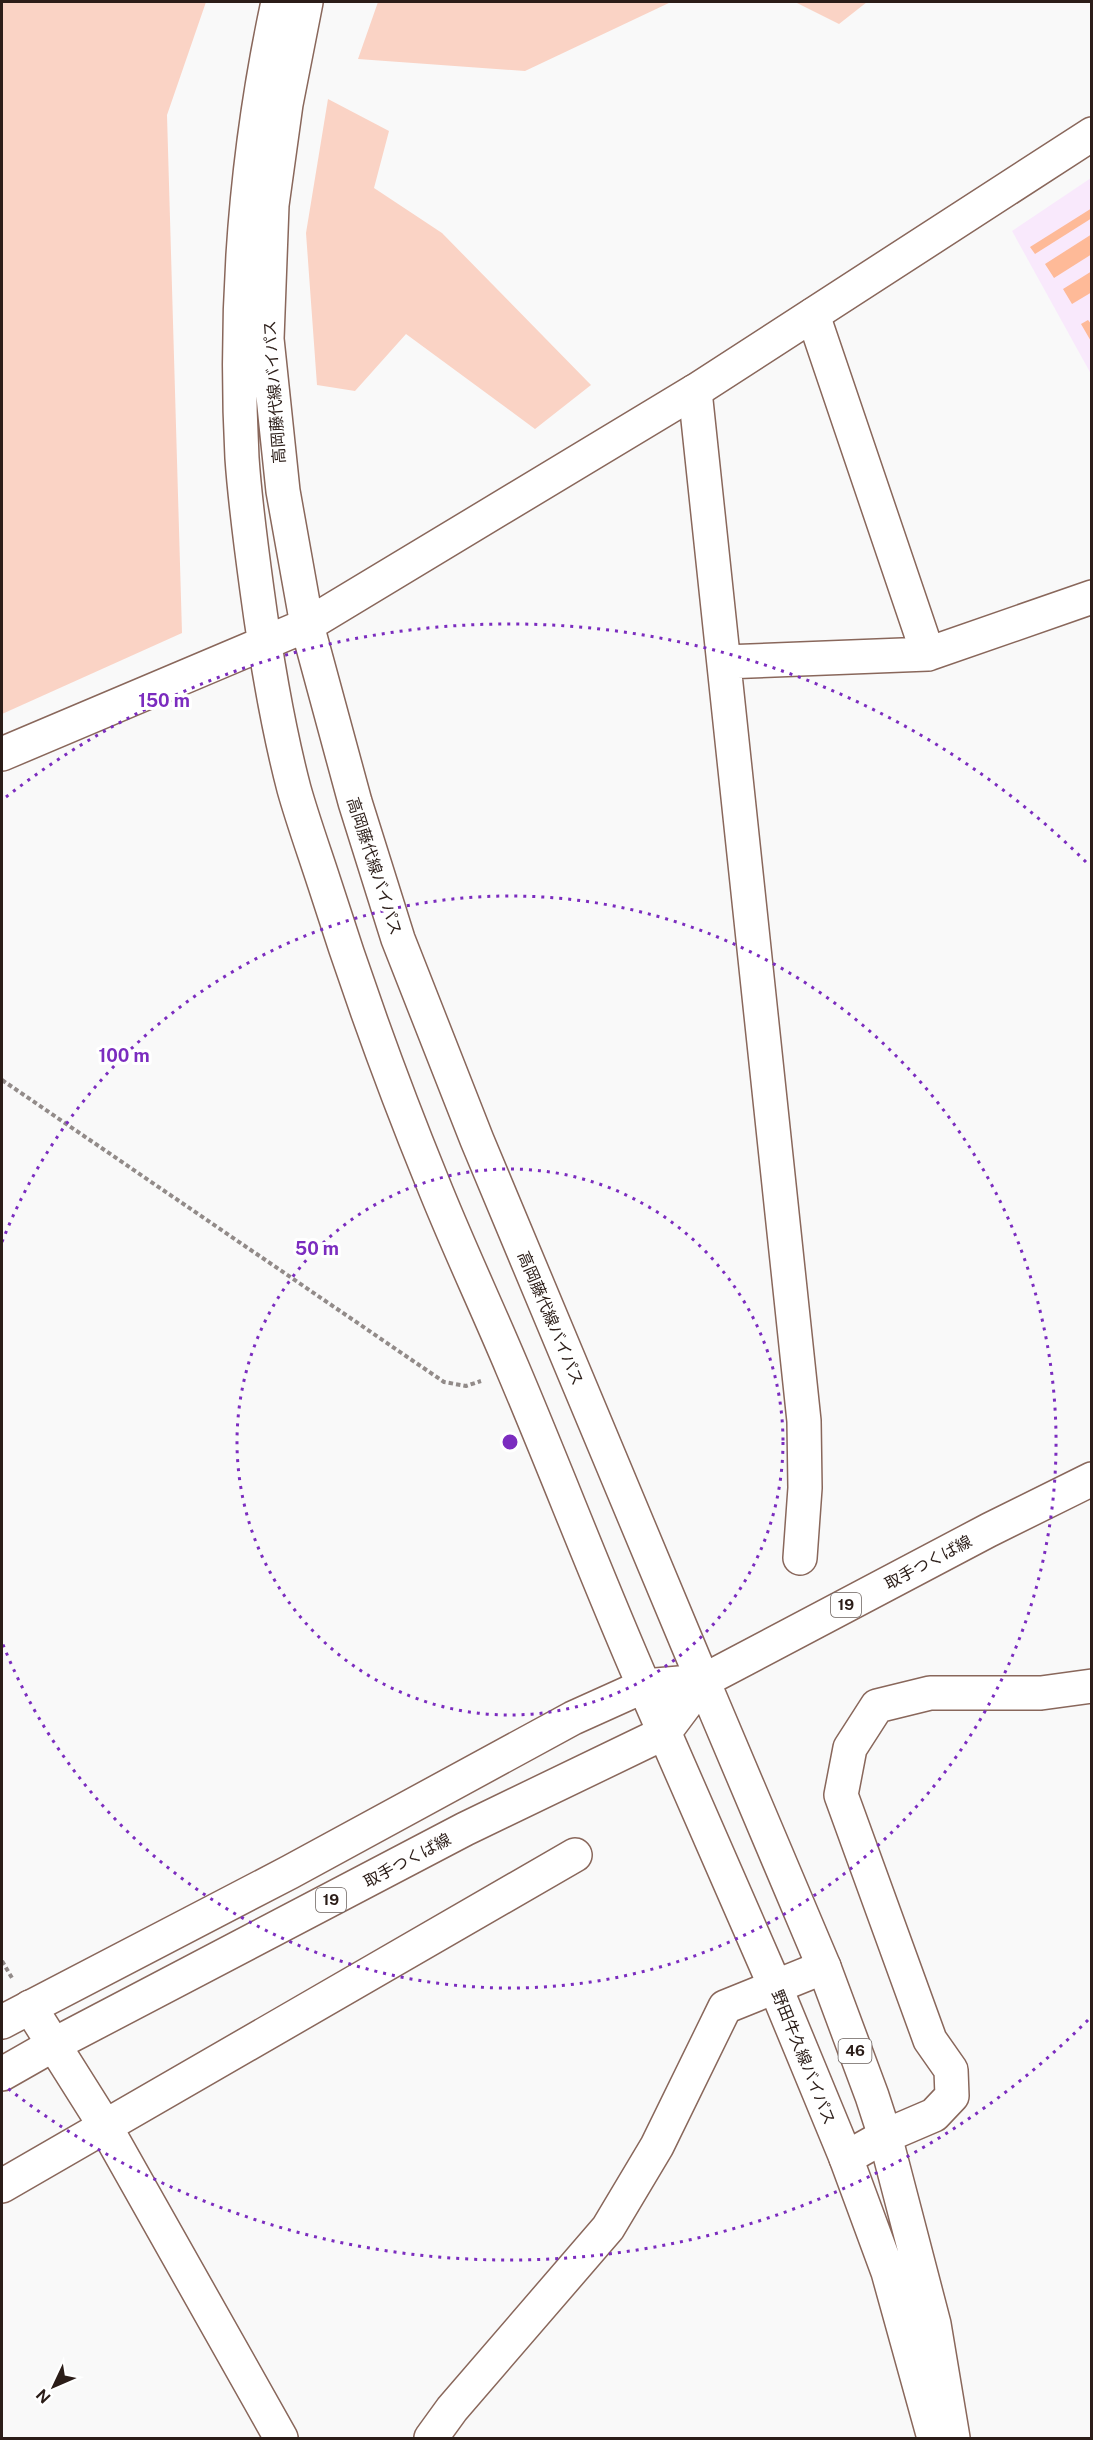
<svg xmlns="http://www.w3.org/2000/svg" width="1093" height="2440" font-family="'Public Sans','Noto Sans JP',sans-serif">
<rect width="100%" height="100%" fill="#f9f9f9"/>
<!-- education -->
<path fill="#f9e9fc" d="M1091 178V374L1012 231Z"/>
<!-- green -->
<path fill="#fad3c5" d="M2 2H206L167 115 182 633 2 714Z
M378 2H671L525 71 358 59Z
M795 2H867L839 24Z
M328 99 389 131 374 188 442 233 591 385 535 429 406 334 355 391 317 385 306 233Z"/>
<!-- building -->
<path fill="#feba98" d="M1092 208V218L1035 254 1030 247Z
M1092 234V254L1054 278 1045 264Z
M1092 271V292L1072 304 1063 289Z
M1088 320 1092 325V343L1081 324Z"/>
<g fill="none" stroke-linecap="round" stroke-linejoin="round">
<defs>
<path id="street" d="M813 315 928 654
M695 391 804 1421 805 1488 800 1558
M724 662 928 654 1092 597
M30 2007 105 2126 281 2438
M846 2158 885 2136 934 2115 952 2096 951 2070 930 2040 841 1795 850 1748 877 1706 930 1693H1041L1092 1686
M2 2186 575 1855
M431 2438 452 2409 608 2228 657 2146 725 2007 824 1967"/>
<path id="secondary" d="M278 2C246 151 234 306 242 458 245 502 251 546 257 590 266 657 277 724 294 789 303 821 314 851 324 882 356 983 392 1083 432 1181 457 1244 486 1305 512 1367 557 1473 598 1581 644 1686
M306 2 286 104 272 205 267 339 283 491 307 625 355 802 398 939 477 1140 703 1681
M2 754 307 625 695 391 1092 134"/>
<path id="primary" d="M703 1681 824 1967 872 2096 885 2136 934 2324 953 2438
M644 1686 775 1986 846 2158 888 2272 934 2438
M2 2022 290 1872 573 1718 644 1686 703 1681
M2 2074 53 2045 465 1829 664 1733 703 1681 989 1530 1092 1479"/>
</defs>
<!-- street casing -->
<use href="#street" stroke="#89675b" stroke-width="36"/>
<!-- secondary casing -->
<use href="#secondary" stroke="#89675b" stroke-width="36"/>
<!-- primary casing -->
<use href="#primary" stroke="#89675b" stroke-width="36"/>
<!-- path -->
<path stroke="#928b89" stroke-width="4" stroke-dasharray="4.5 3" stroke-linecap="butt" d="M2 1080 444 1382 466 1386 481 1381
M2 1961 12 1978"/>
<!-- street -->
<use href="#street" stroke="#fff" stroke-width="33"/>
<!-- secondary -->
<use href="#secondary" stroke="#fff" stroke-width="33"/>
<!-- primary -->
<use href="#primary" stroke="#fff" stroke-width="33"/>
</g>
<!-- distance rings -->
<g fill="none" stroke="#7b2cbf" stroke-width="3" stroke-dasharray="3 6">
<circle cx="510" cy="1442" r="273"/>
<path d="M2 1242A546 546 0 1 1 2 1642"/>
<path d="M1088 2020A818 818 0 0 1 6 2087M6 797A818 818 0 0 1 1088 864"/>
</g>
<g text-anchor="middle" stroke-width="6" stroke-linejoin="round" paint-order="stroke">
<!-- shield labels -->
<g fill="#fff" stroke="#6b615d" stroke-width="1.5">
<rect x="831" y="1593" width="30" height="24" rx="4.5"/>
<rect x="316" y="1888" width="30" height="24" rx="4.5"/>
<rect x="838.5" y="2039" width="33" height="24" rx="4.5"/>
</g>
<g font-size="15" font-weight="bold" fill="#2b1d18">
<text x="846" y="1610">19</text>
<text x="331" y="1905">19</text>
<text x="855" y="2056">46</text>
</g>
<!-- street labels -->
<g font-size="16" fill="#2b1d18" stroke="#fff">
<text transform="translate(274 392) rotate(-94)" y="6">高岡藤代線バイパス</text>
<text transform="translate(375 866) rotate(72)" y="6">高岡藤代線バイパス</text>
<text transform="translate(551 1318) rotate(67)" y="6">高岡藤代線バイパス</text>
<text transform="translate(928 1562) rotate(-28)" y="6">取手つくば線</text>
<text transform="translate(407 1860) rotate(-28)" y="6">取手つくば線</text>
<text transform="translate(804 2057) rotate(68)" y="6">野田牛久線バイパス</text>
</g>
</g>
<circle cx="510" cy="1442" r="9" fill="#7b2cbf" stroke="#fff" stroke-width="3"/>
<g font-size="18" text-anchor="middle" font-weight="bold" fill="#7b2cbf" stroke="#fff" stroke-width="6" stroke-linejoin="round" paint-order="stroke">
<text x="164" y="707">150 m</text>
<text x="124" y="1062">100 m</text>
<text x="317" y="1255">50 m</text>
</g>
<!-- border -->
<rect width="1093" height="2440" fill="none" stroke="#2b1d18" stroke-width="6"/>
<!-- north arrow -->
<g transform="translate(54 2386) rotate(226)" stroke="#ffffff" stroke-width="4.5" paint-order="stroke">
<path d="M0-4.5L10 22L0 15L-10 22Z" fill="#2b1d18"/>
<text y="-9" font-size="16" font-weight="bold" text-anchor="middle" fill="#2b1d18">N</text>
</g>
</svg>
